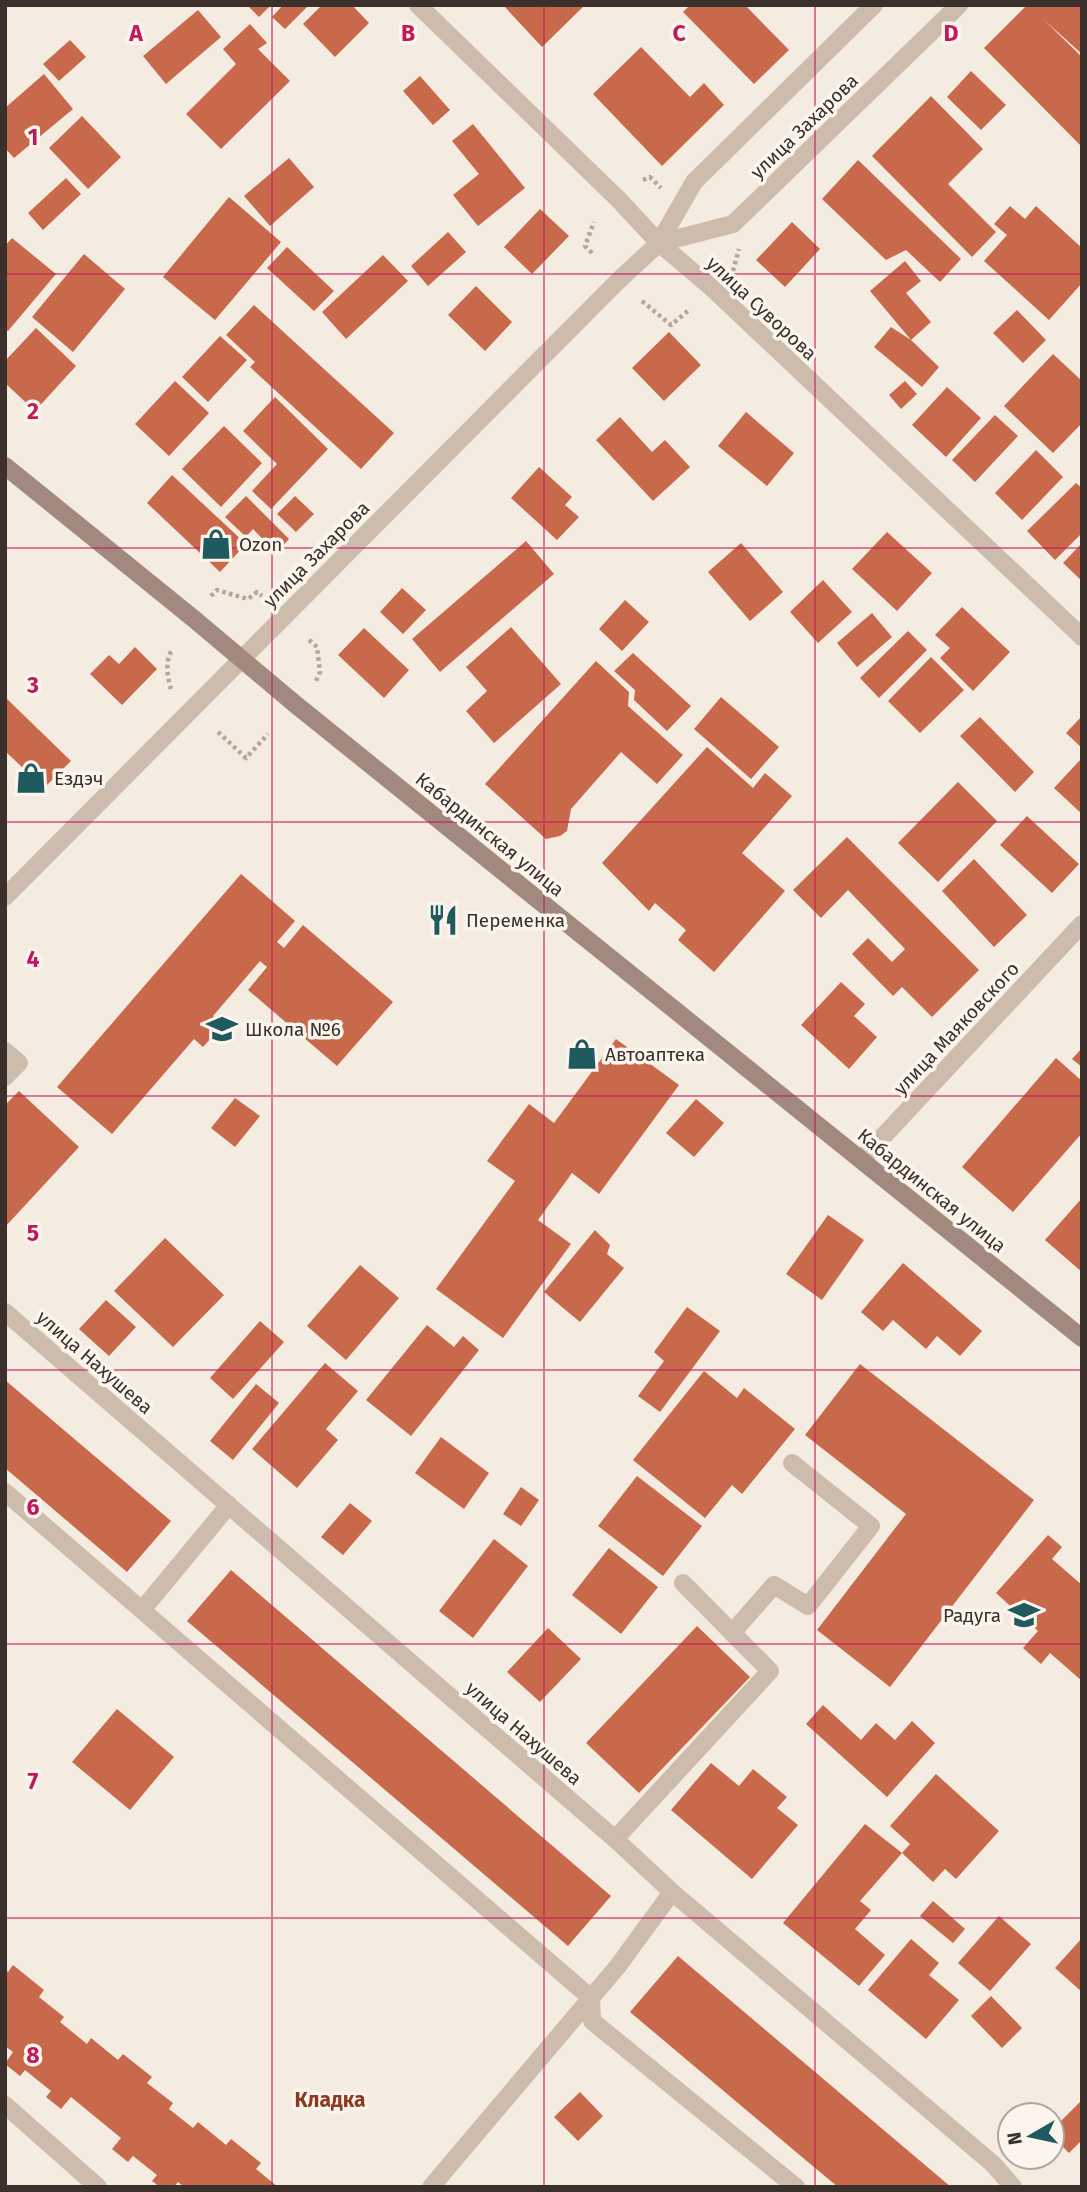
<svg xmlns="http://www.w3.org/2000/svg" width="1087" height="2192" font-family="'Fira Sans',sans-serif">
<rect width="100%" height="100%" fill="#f4ebe1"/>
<!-- building -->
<path fill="#c8694b" d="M247 5H271L259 17Z
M283 5H309L285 29 272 17Z
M322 5H352L369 23 335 57 303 24Z
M503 5H585L542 47Z
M690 5H745L789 50 754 84 683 12Z
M1027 5H1082V54L1043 19 1082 57V147L984 48Z
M198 10 221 37 166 84 143 56Z
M250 24 267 43 258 49 290 81 221 149 186 114 236 64 223 49Z
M70 40 86 57 59 81 43 64Z
M641 47 690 97 704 83 724 105 662 166 593 94Z
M971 71 1006 105 981 130 947 97Z
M44 74 73 109 14 158 5 148V108Z
M420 76 450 110 433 125 403 91Z
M931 96 983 149 948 184 996 232 972 257 872 156Z
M82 116 121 157 88 189 49 148Z
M473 124 525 188 478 226 453 195 479 174 452 141Z
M289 158 314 187 270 226 244 196Z
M858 160 961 259 940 282 906 250 886 260 822 199Z
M66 178 81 194 43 230 28 213Z
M229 197 281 242 215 320 163 277Z
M1010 206 1025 219 1036 206 1082 248V283L1049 320 984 261 1007 235 994 224Z
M540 209 569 236 532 274 504 247Z
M792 222 820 249 785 287 756 260Z
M448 232 466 252 428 286 411 266Z
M12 238 56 274 8 331 5 329V246Z
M287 247 334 291 314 311 267 268Z
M84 254 125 289 73 352 32 317Z
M383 255 408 281 346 339 322 312Z
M905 261 921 281 906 293 931 322 911 340 870 291Z
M476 286 512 322 485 351 448 315Z
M254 305 394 433 361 469 250 367 255 362 226 335Z
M1017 310 1046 340 1023 363 993 333Z
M891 327 911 340 939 367 922 387 874 347Z
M36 328 76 366 35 411 5 383V361Z
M669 332 701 365 664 401 632 368Z
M220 336 247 360 208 402 182 377Z
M1053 354 1082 381V423L1053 453 1004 406Z
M175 381 209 413 169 456 135 424Z
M905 381 917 394 901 409 889 395Z
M947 387 981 418 946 457 912 425Z
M275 397 328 449 271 509 252 491 277 464 243 431Z
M746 412 794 453 767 486 718 446Z
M995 415 1018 436 975 482 952 460Z
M620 417 652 452 665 440 690 467 653 501 596 440Z
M224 426 262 463 221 507 182 469Z
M1036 450 1063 477 1022 520 995 493Z
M539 467 572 497 565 505 579 517 557 540 511 498Z
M172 475 246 544 220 572 147 503Z
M1076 483 1082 488V533L1055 560 1027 531Z
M246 496 289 539 276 553 253 529 246 537 225 517Z
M295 496 314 514 296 532 277 514Z
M887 532 932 573 897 611 852 569Z
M526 541 554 574 440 672 412 639Z
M741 543 783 592 750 621 708 572Z
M1082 543V581L1063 563Z
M823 580 852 612 818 643 790 612Z
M402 588 426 610 403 634 380 612Z
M625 600 649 622 622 651 599 629Z
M962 607 1010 652 973 691 940 658 950 648 935 635Z
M872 613 892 637 857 667 837 643Z
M511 627 561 684 494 743 466 711 487 691 466 667Z
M364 628 409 670 384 698 338 655Z
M908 631 927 650 879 698 860 678Z
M135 647 157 669 122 705 90 674 109 655 119 664Z
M633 653 691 706 667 731 634 700 635 690 614 671Z
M931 657 964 690 920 733 888 701Z
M596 661 629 692 628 706 683 755 657 784 621 752 571 809 567 831 560 836 546 839 485 784Z
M5 697 71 761 44 788 5 751Z
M721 697 779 747 751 779 694 729Z
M1082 716V748L1066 733Z
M980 717 1034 772 1015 792 960 736Z
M707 747 753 788 765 773 792 796 742 853 785 891 714 972 678 940 686 930 655 903 649 911 602 863Z
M1082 758V814L1054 788Z
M958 782 997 821 938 882 898 843Z
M1027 816 1079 864 1052 893 1000 845Z
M847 837 979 970 932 1017 902 987 893 996 852 954 868 938 892 962 905 949 848 890 821 918 793 890Z
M974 859 1027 915 994 947 942 891Z
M241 874 295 921 277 942 284 948 303 925 393 1002 337 1066 248 990 267 967 260 961 213 1016 223 1025 203 1047 194 1039 112 1134 57 1087Z
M841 982 865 1004 854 1016 877 1037 849 1069 801 1025Z
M616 1039 679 1085 599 1194 572 1173 538 1220 571 1244 503 1338 436 1289 515 1181 487 1161 529 1104 554 1123Z
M1082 1048V1067L1072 1059Z
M1056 1058 1082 1081V1133L1013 1212 962 1167Z
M19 1091 79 1147 5 1227V1105Z
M235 1098 260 1116 235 1147 211 1128Z
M696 1099 724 1123 694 1157 666 1133Z
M1082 1198V1272L1045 1240Z
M828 1215 864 1240 822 1300 786 1274Z
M595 1230 610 1245 607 1254 624 1268 580 1322 544 1292Z
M165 1238 224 1295 173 1347 114 1291Z
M903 1263 982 1331 960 1356 937 1336 926 1349 893 1320 883 1331 861 1312Z
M360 1265 399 1298 346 1360 307 1326Z
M106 1300 136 1327 109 1356 79 1329Z
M687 1307 720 1331 660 1412 638 1396 664 1361 654 1352Z
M260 1321 284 1342 233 1399 210 1378Z
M427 1325 454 1347 463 1336 479 1350 411 1436 366 1400Z
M325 1363 358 1391 326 1429 338 1440 297 1488 252 1449Z
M860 1364 1034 1500 890 1687 817 1630 906 1514 805 1435Z
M704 1371 737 1398 744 1388 795 1429 742 1494 732 1485 705 1518 633 1460Z
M5 1380 171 1521 127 1572 5 1468Z
M256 1384 279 1403 233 1460 210 1441Z
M441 1437 489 1473 464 1509 415 1473Z
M637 1476 702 1526 663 1576 598 1526Z
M521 1487 539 1500 521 1526 503 1514Z
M350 1503 372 1521 343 1555 321 1537Z
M1048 1535 1062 1547 1052 1559 1082 1585V1681L1050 1653 1041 1664 1023 1648 1038 1631 996 1593Z
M494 1539 528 1566 473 1638 439 1611Z
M609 1548 658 1587 621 1634 572 1595Z
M231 1570 611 1896 568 1946 187 1621Z
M697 1626 750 1677 639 1793 586 1743Z
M548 1628 581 1659 540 1702 507 1672Z
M823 1705 861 1740 876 1723 895 1740 912 1721 935 1743 887 1797 806 1724Z
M117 1709 174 1757 130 1810 72 1762Z
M711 1763 739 1786 753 1769 787 1797 777 1808 798 1825 752 1879 671 1810Z
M936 1774 999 1831 956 1879 945 1869 933 1882 902 1853 910 1844 890 1826Z
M865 1824 902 1853 860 1901 871 1910 855 1929 885 1955 859 1986 783 1923Z
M933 1901 965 1929 953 1943 920 1916Z
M999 1916 1031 1944 990 1991 958 1963Z
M1082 1938V1992L1055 1968Z
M911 1939 939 1963 929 1975 959 2000 926 2039 868 1990Z
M678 1956 951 2187H838L796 2152 630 2012Z
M13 1965 44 1990 39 1997 64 2017 60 2022 87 2044 91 2038 118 2060 123 2054 152 2077 147 2083 173 2103 169 2109 193 2128 198 2122 226 2145 231 2139 261 2163 256 2169 278 2187H184L178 2182 174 2187H160L152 2181 157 2175 133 2156 128 2162 112 2149 121 2138 71 2097 61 2109 46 2097 51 2091 25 2070 20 2076 5 2064 13 2052 5 2046V1969L8 1972Z
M991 1996 1022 2028 1002 2048 971 2016Z
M580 2092 603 2116 578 2141 554 2117Z
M1082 2100V2140L1069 2153 1052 2136V2130Z"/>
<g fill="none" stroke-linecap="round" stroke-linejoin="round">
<!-- path -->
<path stroke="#b9a596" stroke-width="4.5" stroke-dasharray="3.5 3.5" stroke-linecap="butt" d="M643 180 650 177 661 188
M592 253 585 246 594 222
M733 271 739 249
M642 301 671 325 690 309
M211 596 217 590 248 599 257 592 262 596
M309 640 317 647 320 672 316 681
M171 689C167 677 165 660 172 650
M218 732 246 758 268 734"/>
<!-- lane -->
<path stroke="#cdbbac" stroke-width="18" d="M5 1051 19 1063 5 1077
M5 1492 591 1998 592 2021 796 2187
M142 1610 229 1505
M732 1633 774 1585 808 1606 871 1526 792 1463
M615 1839 770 1671 683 1583
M5 2105 98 2187
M431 2187 618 1966 672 1892"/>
<!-- street -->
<path stroke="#cdbbac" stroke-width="18" d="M418 5 619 200 659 243 712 288 1082 637
M659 243 733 224 959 5
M5 897 619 280 659 243 694 182 874 5
M861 1160 1082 924
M5 1312 615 1839 672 1892 993 2164 1013 2187"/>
<!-- secondary -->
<path stroke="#a18a7d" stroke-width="18" d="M5 466 194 619 295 704 1082 1338"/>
</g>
<!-- grid -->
<path fill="none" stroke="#c2185b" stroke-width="2" stroke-opacity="0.55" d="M272 5V2187M544 5V2187M815 5V2187M5 274H1082M5 548H1082M5 822H1082M5 1096H1082M5 1370H1082M5 1644H1082M5 1918H1082"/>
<!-- icons -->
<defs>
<symbol id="shop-bare" viewBox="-9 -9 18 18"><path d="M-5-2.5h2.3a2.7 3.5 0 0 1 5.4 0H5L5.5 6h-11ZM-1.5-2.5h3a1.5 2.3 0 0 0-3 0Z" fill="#1f5a5e" stroke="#fbf5ee" stroke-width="2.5" paint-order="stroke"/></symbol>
<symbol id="restaurant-bare" viewBox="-9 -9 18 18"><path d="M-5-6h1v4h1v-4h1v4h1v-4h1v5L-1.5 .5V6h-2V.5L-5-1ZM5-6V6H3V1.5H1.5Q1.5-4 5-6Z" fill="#1f5a5e" stroke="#fbf5ee" stroke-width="2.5" paint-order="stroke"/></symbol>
<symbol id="school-bare" viewBox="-9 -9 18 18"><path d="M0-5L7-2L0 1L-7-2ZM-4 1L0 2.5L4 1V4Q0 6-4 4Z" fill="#1f5a5e" stroke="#fbf5ee" stroke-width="2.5" paint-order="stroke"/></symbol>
</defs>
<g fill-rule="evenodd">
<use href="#shop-bare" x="194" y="522" width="44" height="44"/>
<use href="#shop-bare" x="9" y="756" width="44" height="44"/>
<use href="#restaurant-bare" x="421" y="898" width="44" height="44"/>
<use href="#school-bare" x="200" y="1007" width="44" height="44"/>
<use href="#shop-bare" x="560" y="1032" width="44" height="44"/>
<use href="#school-bare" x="1002" y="1593" width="44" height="44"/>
</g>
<g text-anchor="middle" stroke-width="7" stroke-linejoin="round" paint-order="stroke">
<!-- street labels -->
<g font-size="19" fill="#3b302b" stroke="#fbf5ee">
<text transform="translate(804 126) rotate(-44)" y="7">улица Захарова</text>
<text transform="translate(762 308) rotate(43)" y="7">улица Суворова</text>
<text transform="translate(316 554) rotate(-45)" y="7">улица Захарова</text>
<text transform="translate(490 834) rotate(39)" y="7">Кабардинская улица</text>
<text transform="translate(956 1028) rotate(-47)" y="7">улица Маяковского</text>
<text transform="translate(932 1190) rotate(39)" y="7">Кабардинская улица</text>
<text transform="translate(95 1362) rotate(41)" y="7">улица Нахушева</text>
<text transform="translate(524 1733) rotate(41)" y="7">улица Нахушева</text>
</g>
<!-- poi labels -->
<g font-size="19" fill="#3b302b" stroke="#fbf5ee" text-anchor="start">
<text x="239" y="551">Ozon</text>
<text x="54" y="785">Ездэч</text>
<text x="466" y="927">Переменка</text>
<text x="245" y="1036">Школа №6</text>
<text x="605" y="1061">Автоаптека</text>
<text x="1001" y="1622" text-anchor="end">Радуга</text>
</g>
<!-- neighbourhood labels -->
<g font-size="21" font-weight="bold" fill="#8c3b22" stroke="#fbf5ee">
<text x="330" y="2107">Кладка</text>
</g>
</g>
<g font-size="23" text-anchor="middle" font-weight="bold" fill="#c2185b" stroke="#fbf5ee" stroke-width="7" stroke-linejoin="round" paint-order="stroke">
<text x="136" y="41">A</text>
<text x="408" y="41">B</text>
<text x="679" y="41">C</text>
<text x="951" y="41">D</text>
<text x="33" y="145">1</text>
<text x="33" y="419">2</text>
<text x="33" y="693">3</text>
<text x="33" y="967">4</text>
<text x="33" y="1241">5</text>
<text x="33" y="1515">6</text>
<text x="33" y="1789">7</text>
<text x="33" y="2063">8</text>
</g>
<!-- border -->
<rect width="1087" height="2192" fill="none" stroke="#3b302b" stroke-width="14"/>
<!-- north arrow -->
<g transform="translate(1031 2136) rotate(261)"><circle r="33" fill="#fbf5ee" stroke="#aea6a0" stroke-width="2"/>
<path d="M0-5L12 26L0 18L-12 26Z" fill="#1f5a5e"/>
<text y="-10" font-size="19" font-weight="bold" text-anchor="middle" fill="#3b302b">N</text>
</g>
</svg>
